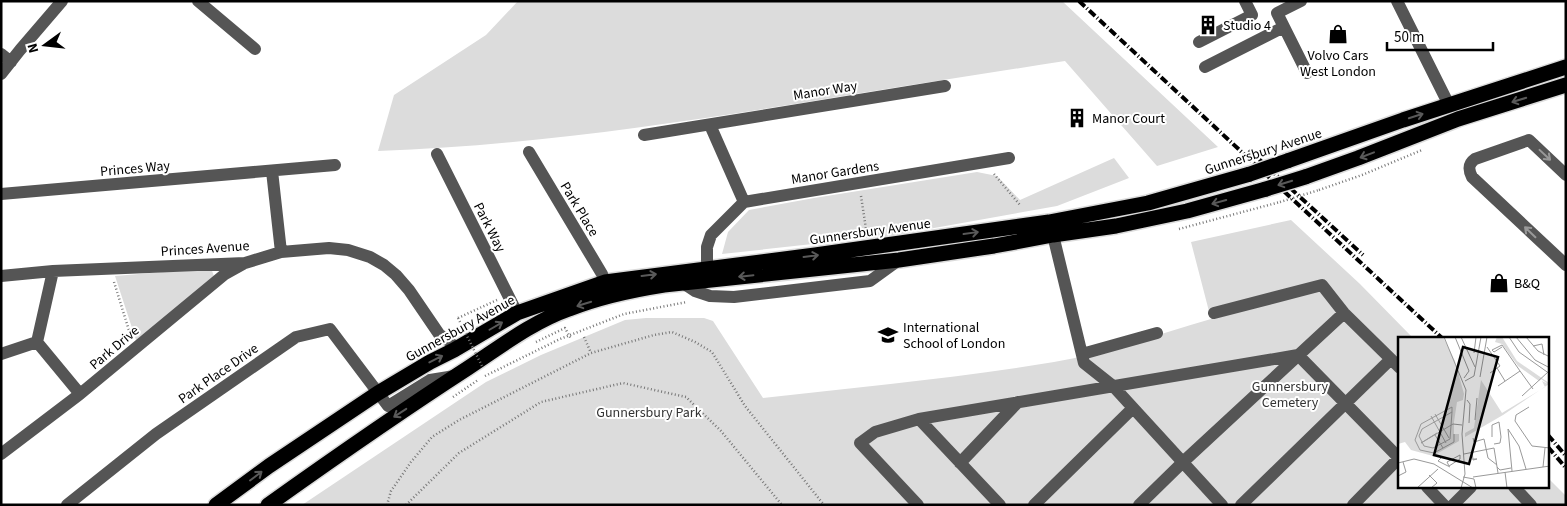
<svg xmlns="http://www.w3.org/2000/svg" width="1567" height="506" font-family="'Source Sans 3',sans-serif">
<rect width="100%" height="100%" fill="#fff"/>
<!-- green -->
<path fill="#dcdcdc" d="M518 1H1062L1218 147 1157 166 1065 61C975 75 885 89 795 104 657 126 518 146 378 151L394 95 486 35Z
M1114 158 1129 178 1057 206 895 235 722 254 728 232 749 210 814 198 977 172 997 176 1020 200Z
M1291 220 1360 284 1413 338H1400V487H1548V478L1566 496V505H302L486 382 541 355 625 320 646 318H704L713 321 763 398C860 387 957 378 1054 362 1107 353 1159 334 1211 319L1191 242Z
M211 268 215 279 136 340 115 276Z"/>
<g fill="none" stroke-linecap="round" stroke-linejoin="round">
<defs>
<path id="highway" d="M1287 161 1403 120 1566 67
M1305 177 1358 158 1458 119 1566 85
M216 505 269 466 378 393 430 362 454 350 517 313 605 282 815 255 1049 222 1148 203 1250 174
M268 505C334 458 400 412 468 368 500 347 532 322 569 309 599 297 632 290 664 285L899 260 994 246 1053 235 1116 226 1187 211 1266 189"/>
</defs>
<!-- highway casing -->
<use href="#highway" stroke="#dbdbdb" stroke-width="18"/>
<!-- path -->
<path stroke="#777" stroke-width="2.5" stroke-dasharray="1 2.5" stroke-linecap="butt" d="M994 174 1020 205
M1319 190 1362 175 1422 150
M861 196 866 229
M1179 229 1280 202
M114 282 131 337
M458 318 497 300
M456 330 467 324
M584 337 591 353
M536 342 565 328 571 339
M413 354 429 343
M485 376 560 339 624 314 687 302
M453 397 478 380
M387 505 391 491 411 462 432 437 459 420 591 353 654 335 672 332 695 342 712 352 745 406 824 505
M406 505 459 453 541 402 623 383 686 397 721 431 782 505"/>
<!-- minor -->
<path stroke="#555" stroke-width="12" d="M198 1 255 49
M1301 1 1277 13 1307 73
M1397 1 1449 105
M1199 42 1252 15 1245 1
M1 54 11 62
M1205 67 1284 27
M1 74 20 50 62 1
M710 125 744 202
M644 135 945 86
M529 152 602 274 605 282
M437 154 517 313
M272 171 281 252
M1566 175 1529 140 1475 159C1468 164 1468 169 1472 177L1566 265
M1 194 335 165
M1053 235 1084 363 1113 386 1222 505
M707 268V247L711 235 744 202 1009 158
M1 276 53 271 245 263 281 252 329 248 348 250 370 257 384 265 396 275 409 290 439 334 450 342 454 350
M683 283 695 291 710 296 734 297 870 281 899 260
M1214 313 1322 285 1344 313 1400 368
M37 342 53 271
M37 342 80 394
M1 354 37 342
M1082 354 1157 333
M1 454 80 394 225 274 243 264
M960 463 1018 402
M1427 487 1444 505
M1514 487 1531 505
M67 505 156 434 296 337 330 329 388 406 430 380 455 376
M918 505 860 443 875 432 919 419
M1000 505 919 419 1298 355 1400 459
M1034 505 1133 408
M1139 505 1183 462 1344 313
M1241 505 1391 359
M1353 505 1400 457
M1453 505 1471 487"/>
<!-- highway -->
<use href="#highway" stroke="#000" stroke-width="15"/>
<!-- rail -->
<path stroke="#000" stroke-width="4" stroke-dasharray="8 2.5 1 2.5" stroke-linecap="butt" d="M1079 1 1442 338
M1249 150 1363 255
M1548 435 1566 456
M1548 447 1566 468"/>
<defs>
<path id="highway-bridge" d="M1250 174 1287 161
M1266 189 1305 177"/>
</defs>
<!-- highway-bridge casing -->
<use href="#highway-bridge" stroke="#dbdbdb" stroke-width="18" stroke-linecap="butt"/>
<!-- path-bridge -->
<path stroke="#777" stroke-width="2.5" stroke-dasharray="1 2.5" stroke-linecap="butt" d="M1280 202 1319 190
M458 318 483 368"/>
<!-- highway-bridge -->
<use href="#highway-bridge" stroke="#000" stroke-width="15"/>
</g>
<!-- one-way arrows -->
<defs><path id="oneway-shaft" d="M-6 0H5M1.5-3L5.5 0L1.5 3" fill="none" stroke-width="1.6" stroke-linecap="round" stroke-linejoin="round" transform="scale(1.25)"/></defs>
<g stroke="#595959">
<use href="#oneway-shaft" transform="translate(1519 100) rotate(163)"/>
<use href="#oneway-shaft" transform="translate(1416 116) rotate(-18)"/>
<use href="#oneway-shaft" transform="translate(1367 155) rotate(159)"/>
<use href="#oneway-shaft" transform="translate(1285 183) rotate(163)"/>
<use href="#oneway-shaft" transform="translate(1219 202) rotate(165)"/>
<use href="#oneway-shaft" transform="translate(971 233) rotate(-8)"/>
<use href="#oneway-shaft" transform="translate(811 256) rotate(-7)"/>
<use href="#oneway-shaft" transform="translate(649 275) rotate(-7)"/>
<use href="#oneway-shaft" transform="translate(746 276) rotate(174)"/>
<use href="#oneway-shaft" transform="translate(584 304) rotate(163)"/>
<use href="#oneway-shaft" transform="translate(496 326) rotate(-30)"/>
<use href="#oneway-shaft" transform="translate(436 359) rotate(-27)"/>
<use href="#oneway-shaft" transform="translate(400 413) rotate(147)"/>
<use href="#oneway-shaft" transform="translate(256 476) rotate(-37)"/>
</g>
<g stroke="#999">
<use href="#oneway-shaft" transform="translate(1545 155) rotate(43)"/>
<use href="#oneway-shaft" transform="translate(1530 232) rotate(-136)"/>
</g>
<!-- icons -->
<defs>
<symbol id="building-bare" viewBox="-9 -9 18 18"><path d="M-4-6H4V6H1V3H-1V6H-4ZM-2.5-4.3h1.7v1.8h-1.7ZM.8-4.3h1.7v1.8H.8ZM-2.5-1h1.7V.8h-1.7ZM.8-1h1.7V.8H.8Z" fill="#000" stroke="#fff" stroke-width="2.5" paint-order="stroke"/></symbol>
<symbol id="shop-bare" viewBox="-9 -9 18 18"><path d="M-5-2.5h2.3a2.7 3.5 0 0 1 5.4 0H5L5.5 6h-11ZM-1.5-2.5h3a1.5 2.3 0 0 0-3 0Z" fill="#000" stroke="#fff" stroke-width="2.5" paint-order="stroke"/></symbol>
<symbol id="school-bare" viewBox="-9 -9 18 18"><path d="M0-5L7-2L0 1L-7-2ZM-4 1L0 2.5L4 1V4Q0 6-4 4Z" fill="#000" stroke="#fff" stroke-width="2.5" paint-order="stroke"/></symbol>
</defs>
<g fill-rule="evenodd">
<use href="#building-bare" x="1194" y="11" width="28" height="28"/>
<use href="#shop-bare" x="1324" y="20" width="28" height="28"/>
<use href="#building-bare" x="1063" y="104" width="28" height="28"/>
<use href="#shop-bare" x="1485" y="269" width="28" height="28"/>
<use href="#school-bare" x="874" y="321" width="28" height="28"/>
</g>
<g text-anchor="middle" stroke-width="4" stroke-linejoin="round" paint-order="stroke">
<!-- poi labels -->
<g font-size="14" fill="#000" stroke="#fff" text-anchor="start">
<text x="1223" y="30">Studio 4</text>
<text x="1338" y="60" text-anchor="middle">Volvo Cars<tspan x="1338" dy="16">West London</tspan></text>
<text x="1092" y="123">Manor Court</text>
<text x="1514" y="288">B&amp;Q</text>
<text x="903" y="332">International<tspan x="903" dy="16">School of London</tspan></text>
</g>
<!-- street labels -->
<g font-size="14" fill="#000" stroke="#fff">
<text transform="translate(825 90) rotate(-9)" y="5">Manor Way</text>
<text transform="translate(1263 151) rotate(-18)" y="5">Gunnersbury Avenue</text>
<text transform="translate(135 168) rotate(-5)" y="5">Princes Way</text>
<text transform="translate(835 172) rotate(-9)" y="5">Manor Gardens</text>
<text transform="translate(580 209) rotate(59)" y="5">Park Place</text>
<text transform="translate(490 227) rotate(63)" y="5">Park Way</text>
<text transform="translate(870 231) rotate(-8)" y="5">Gunnersbury Avenue</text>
<text transform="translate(205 248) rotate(-4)" y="5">Princes Avenue</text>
<text transform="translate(460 328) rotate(-29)" y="5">Gunnersbury Avenue</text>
<text transform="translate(114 347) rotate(-40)" y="5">Park Drive</text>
<text transform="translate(218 373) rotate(-35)" y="5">Park Place Drive</text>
</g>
<!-- park labels -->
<g font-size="14" fill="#333" stroke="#fff">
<text x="1290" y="391">Gunnersbury<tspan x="1290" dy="16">Cemetery</tspan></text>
<text x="649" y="417">Gunnersbury Park</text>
</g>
</g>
<!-- overview -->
<g transform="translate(1398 337)">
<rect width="151" height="151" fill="#fff"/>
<path d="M0 0H45L57 24 66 57 65 63 59 65 56 85V97H61V104L35 119 13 113 7 105 0 107ZM99 0H104L119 24 151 46V47L105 78 67 100V96L76 91 83 43 104 76 147 50 144 44 150 47 143 42 141 44 120 29 104 7 97 5Z" fill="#dcdcdc"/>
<path fill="none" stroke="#999" stroke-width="1" d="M46 0 68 53 64 97 67 137 63 151M57 0 71 34 66 41M63 0 77 30M111 0 121 15 152 37M118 0 137 23 152 31M128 0 140 14 152 20M135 9 144 7 146 18M89 10 102 29 92 36M104 10 96 15 94 13 104 8 122 34M76 16 78 0M99 31 107 44M82 40 89 0M67 44 76 39 83 0M100 49 122 34 135 52M124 59 150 35M69 63 72 67 71 86M131 70 118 78 117 84 134 109 152 111M54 75V70L23 87 17 103 22 113 36 116 56 105V97M54 75 52 102 35 111 26 109 21 99 24 92ZM37 77 51 101M33 79 48 106M77 83 79 61M39 96 23 106 55 87 64 88M37 98 45 111M94 100V88L101 85 103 100 102 106 96 107M75 101 76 105 86 102 90 121 99 128M74 115 75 123 79 122H75M66 117 96 111 100 136M62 118V122L51 129 49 125ZM44 120 40 124 52 130M0 126 16 122 36 127 75 151M99 130 102 133 113 131M145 130 147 111M114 134 110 92 121 109 128 132M107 135 109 151M31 138 39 146 33 151M0 139 8 135 5 125M65 140 76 142 78 151M75 140 152 129M19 151 40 132"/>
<path fill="#000" fill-opacity="0.15" stroke="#000" stroke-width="2.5" d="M65 10 100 20 71 127 36 118Z"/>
<rect width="151" height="151" fill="none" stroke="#000" stroke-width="2.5"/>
</g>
<!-- border -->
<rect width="1567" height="506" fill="none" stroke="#000000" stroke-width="5"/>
<!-- north arrow -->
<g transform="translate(45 45) rotate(255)" stroke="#ffffff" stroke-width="4" paint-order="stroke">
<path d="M0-4L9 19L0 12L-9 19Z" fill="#000000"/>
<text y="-8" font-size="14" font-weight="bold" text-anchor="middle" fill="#000000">N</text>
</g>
<!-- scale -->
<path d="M1387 42v8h106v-8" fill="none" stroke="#000000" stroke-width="2.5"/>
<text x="1394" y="42" font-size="15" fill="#000000" stroke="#ffffff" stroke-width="4" paint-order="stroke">50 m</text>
</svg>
